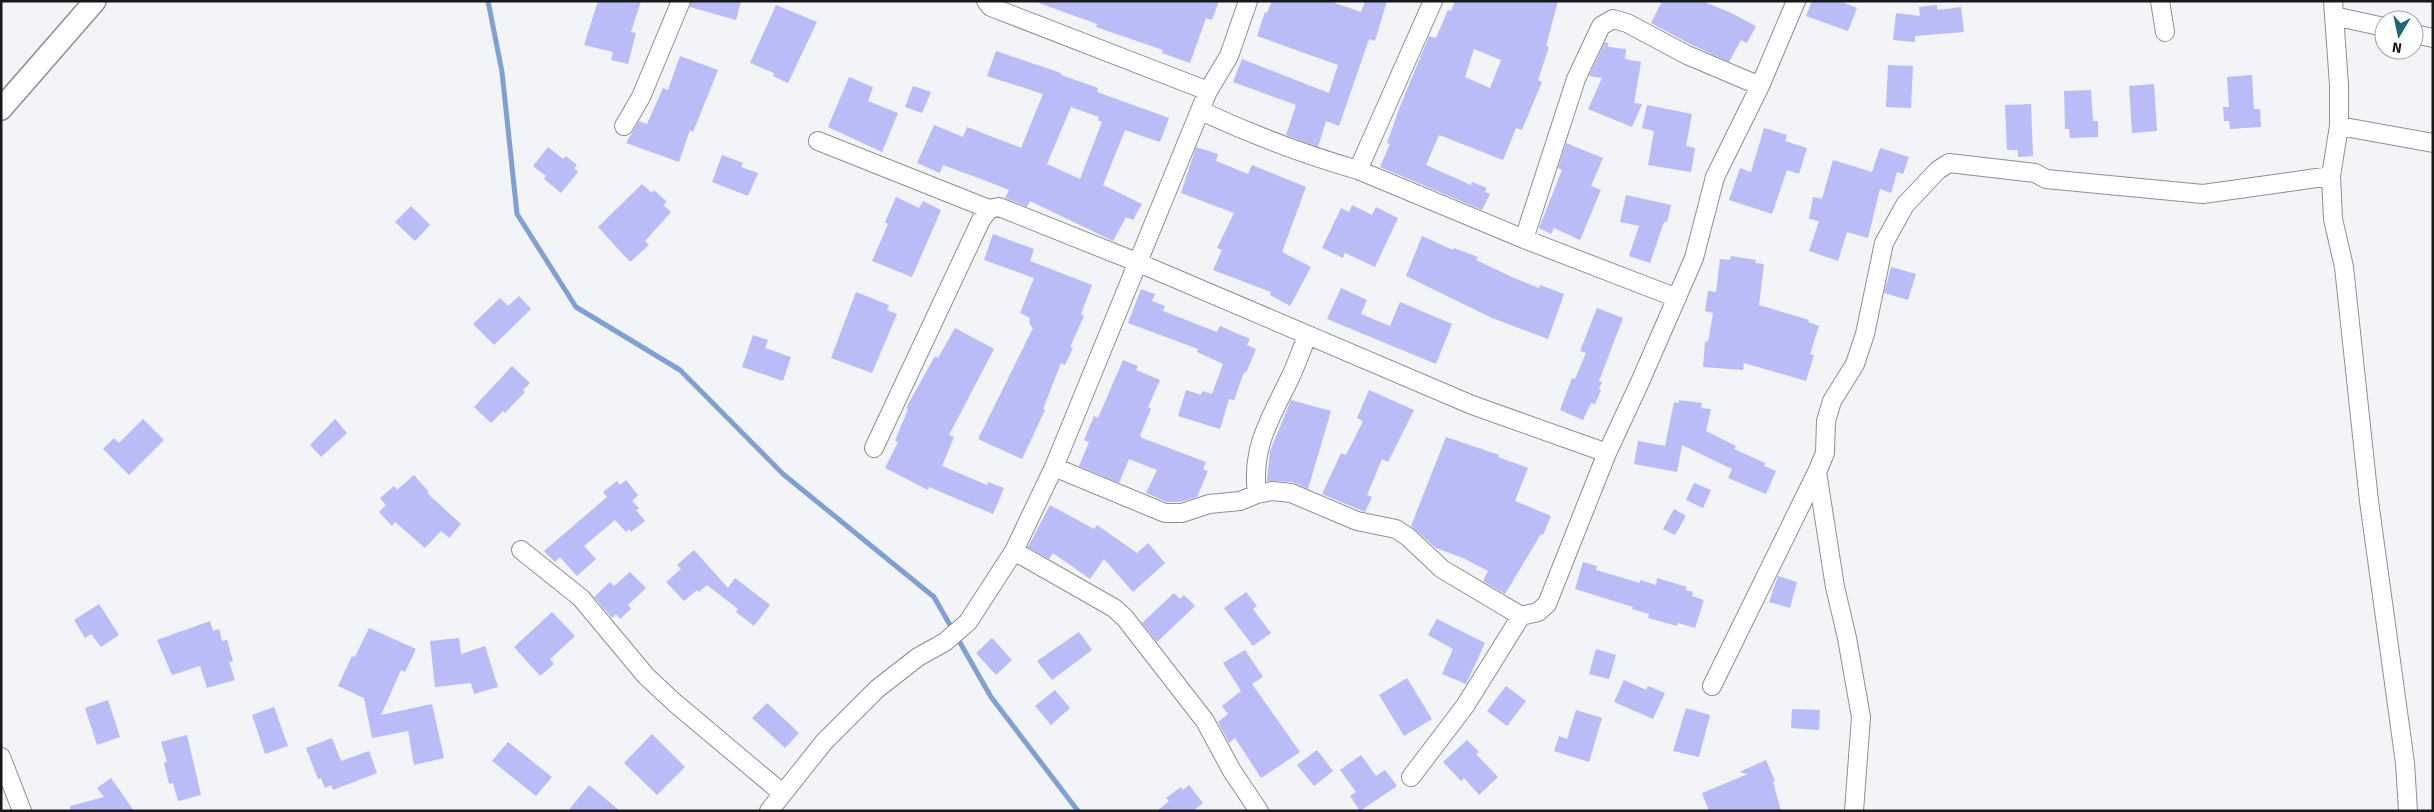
<svg xmlns="http://www.w3.org/2000/svg" width="2434" height="812" font-family="Signika,sans-serif">
<rect width="100%" height="100%" fill="#f2f4f8"/>
<g fill="none" stroke-linecap="round" stroke-linejoin="round">
<!-- stream -->
<path stroke="#7fa0d3" stroke-width="5" d="M488 1 502 72 517 214 576 307 680 370 783 474 934 597 991 697 1078 811"/>
</g>
<!-- building -->
<path fill="#b9bcf7" fill-rule="evenodd" d="M598 1H641L631 32 636 33 628 64 611 60 613 52 584 45Z
M691 1H741L736 20 690 7Z
M1039 1H1219L1212 20 1206 18 1190 63 1162 53 1163 50 1096 27 1097 24 1039 3Z
M1272 1H1329L1361 12 1365 1H1387L1375 41 1369 39 1339 126 1326 121 1318 147 1286 135 1296 105 1233 82 1242 59 1329 93 1338 65 1257 36 1265 12 1267 13Z
M1455 1H1558L1546 46 1549 47 1538 80 1542 82 1522 130 1516 128 1503 160 1439 135 1426 165 1471 185 1472 182 1487 188 1485 192 1490 194 1482 210 1380 167 1390 144 1387 143 1399 109 1429 36 1436 38 1448 10 1451 11ZM1474 49 1501 60 1490 88 1465 77Z
M1662 1H1702L1729 12 1756 26 1747 43 1741 40 1729 62 1692 45 1651 23Z
M1812 1H1839L1857 8 1848 31 1806 16Z
M776 5 817 22 788 83 773 76 774 73 750 63Z
M1937 5V10L1961 7 1964 32 1915 36V42L1893 40 1896 13 1920 16 1919 7Z
M1605 42 1608 43V47L1626 49 1625 59 1641 62 1634 103 1642 104 1632 127 1588 109 1602 78 1589 76Z
M996 51 1061 73V75L1098 88 1097 92 1169 118 1160 142 1125 130 1103 185 1142 204 1133 220 1126 217 1113 241 1030 201 1027 207 1005 198 1009 190 981 179 943 165 940 173 917 163 934 125 963 137 967 127 1021 148 1043 94 987 76ZM1071 107 1099 117 1098 120 1102 122 1080 179 1047 164Z
M680 56 718 70 693 132 690 130 679 162 626 143 639 121 647 124 663 88 668 90Z
M1888 65 1913 66 1911 108 1886 107Z
M2252 75 2254 109H2260L2261 127 2230 129 2229 121H2224L2223 107H2229L2227 77Z
M849 77 873 87 868 101 898 113 882 152 828 127Z
M2154 84 2157 131 2132 133 2129 86Z
M913 86 931 92 922 113 905 107Z
M2091 90 2093 121H2098V137L2070 138 2069 129H2065L2064 91Z
M2031 104 2033 156 2018 157V150H2007L2005 105Z
M1647 105 1692 114 1686 146 1695 148 1691 172 1648 165 1654 131 1642 128Z
M1764 128 1787 135 1785 141 1807 148 1799 174 1787 170 1772 214 1729 200 1740 168 1751 172Z
M1566 143 1603 158 1591 186 1601 190 1580 240 1554 228 1551 234 1539 228 1562 170 1558 168Z
M548 147 563 159 566 156 577 165 574 168 578 172 561 193 544 179 546 176 533 166Z
M1196 147 1218 154 1216 161 1248 174 1252 165 1306 187 1282 252 1311 267 1290 306 1270 295 1271 292 1213 270 1222 250 1217 248 1234 213 1181 193Z
M1880 148 1909 157 1903 174 1897 172 1891 193 1880 189 1868 238 1847 232 1838 261 1809 251 1819 221 1809 219 1813 197 1822 199 1833 160 1872 172Z
M722 155 743 163 741 167 758 173 748 196 712 182Z
M642 184 652 193 654 190 667 202 663 205 671 212 645 241 649 245 630 262 598 227Z
M1626 195 1671 205 1667 222H1664L1650 263 1629 256 1639 226 1620 222Z
M896 197 919 208 923 201 941 210 912 277 872 261 888 224 885 222Z
M1352 205 1372 215 1376 207 1398 218 1375 267 1345 253 1343 258 1322 248 1341 208 1349 212Z
M411 206 430 225 415 241 395 222Z
M993 234 1034 249 1030 261 1092 285 1081 314 1084 316 1070 347 1073 348 1065 365 1061 363 1043 409 1045 410 1022 459 978 439 1033 328 1029 323 1030 318 1020 313 1034 278 984 260Z
M1422 236 1453 250 1454 248 1478 257 1476 260 1514 278 1539 288 1540 285 1564 294 1548 339 1492 318 1406 276Z
M1731 256 1756 260 1755 263 1764 264 1759 305 1809 320 1808 322 1819 326 1810 354 1814 355 1806 381 1744 363 1743 370 1703 367 1705 341 1708 342 1713 313 1705 311 1708 291 1716 292 1720 259 1730 260Z
M1891 267 1916 274 1908 300 1884 293Z
M1341 288 1367 300 1361 314 1390 326 1400 302 1452 324 1436 364 1327 319Z
M1141 289 1155 294 1152 301 1165 306 1163 311 1217 332 1220 326 1250 339 1247 345 1256 349 1246 373 1244 372 1234 400 1229 399 1220 429 1178 416 1186 390 1201 395 1202 391 1212 394 1223 364 1197 352 1198 349 1128 323Z
M856 292 889 305 887 310 897 314 872 373 831 358Z
M519 296 531 309 494 345 473 324 500 298 508 306Z
M1597 308 1623 318 1599 381 1602 382 1599 389 1601 390 1595 404 1591 403 1583 420 1560 410 1572 378 1575 379 1586 353 1580 351Z
M955 328 994 349 949 435 954 437 942 466 987 485 988 482 1004 488 993 514 929 487 928 490 885 468 898 442 895 441 908 409 906 408 935 356 938 358Z
M753 335 768 340 765 348 791 357 783 381 742 367Z
M1123 360 1138 366 1136 370 1160 380 1148 407 1151 409 1140 435 1142 438 1206 462 1203 469 1208 471 1197 497 1180 502H1167L1146 493 1157 470 1129 459 1119 483 1079 466 1089 442 1084 440 1094 416 1098 418Z
M512 366 530 383 523 390 525 392 505 413 503 411 491 423 474 407Z
M1369 390 1414 410 1388 462 1382 459 1367 495 1372 497 1365 512 1322 494 1341 453 1345 455 1347 453 1363 421 1357 418Z
M1291 400 1331 411 1308 489 1292 482 1267 481 1270 451Z
M1679 400 1702 403 1701 408 1711 409 1706 431 1736 446 1734 449 1765 463 1764 466 1776 471 1766 494 1728 478 1732 469 1682 445 1677 472 1634 464 1638 441 1665 446 1674 402 1679 403Z
M143 419 164 440 129 475 103 449 114 438 119 443Z
M335 419 347 433 321 457 310 445Z
M1446 437 1499 455 1498 457 1528 468 1515 501 1551 516 1543 535 1541 534 1505 594 1483 581 1488 571 1463 558 1436 548 1411 526Z
M414 475 429 492 427 493 461 524 449 538 441 531 425 548 395 522 392 526 379 512 386 505 380 498 394 486 397 490Z
M626 480 638 495 632 501 639 508 636 510 645 521 631 532 629 529 626 532 615 520 584 546 596 559 577 576 560 557 555 562 544 551 607 497 603 492 617 481 620 485Z
M1694 483 1711 490 1703 508 1686 500Z
M1050 505 1094 529 1097 525 1137 553 1148 543 1165 563 1133 592 1104 559 1090 579 1053 553 1049 559 1028 547Z
M1674 509 1686 516 1675 535 1663 529Z
M694 550 728 588 735 578 770 605 754 626 736 612 738 609 707 585 699 592 697 590 684 601 666 582 681 569 677 565Z
M1583 562 1597 566 1596 570 1640 583V580L1656 585 1657 578 1687 587 1685 590 1693 592 1692 596 1704 600 1695 628 1678 623 1677 626 1648 618 1649 614 1632 609 1633 607 1575 589Z
M630 572 646 588 628 605 631 609 620 619 616 614 612 618 594 597 610 582 614 586Z
M1778 576 1797 582 1790 608 1769 602Z
M1246 592 1257 606 1253 609 1271 633 1253 646 1224 608Z
M1174 593 1180 599 1184 595 1195 606 1157 642 1142 623Z
M99 604 119 635 101 647 91 634 85 638 74 620Z
M552 612 575 636 550 659 554 664 540 676 514 647Z
M1437 619 1485 643 1466 684 1442 674 1453 649 1428 635Z
M210 621 213 631 219 629 222 641 227 640 233 661 229 662 235 680 207 688 200 666 172 675 157 640Z
M369 628 416 649 405 672 401 670 381 715 432 704 444 758 414 765 408 731 372 738 364 698 338 686 352 656 355 657Z
M1079 632 1092 650 1052 680 1037 661Z
M459 638 461 654 485 646 498 687 474 694 471 683 435 687 430 641Z
M992 638 1012 660 996 675 976 653Z
M1596 649 1616 655 1609 679 1589 674Z
M1245 650 1263 677 1252 684 1300 752 1261 778 1235 738 1229 743 1218 722 1228 714 1222 706 1241 691 1223 663Z
M1407 678 1432 719 1404 736 1379 695Z
M1624 680 1646 690 1648 686 1665 693 1653 719 1614 702Z
M1506 686 1526 701 1507 726 1487 711Z
M1055 690 1070 708 1051 725 1035 706Z
M108 700 120 737 97 745 85 708Z
M767 703 799 733 785 748 752 718Z
M274 707 288 746 265 754 252 715Z
M1686 708 1710 715 1699 757 1673 751Z
M1792 709 1820 710 1819 730 1791 728Z
M1576 710 1602 718 1589 762 1554 751 1559 736 1567 739Z
M652 734 685 767 657 795 624 763Z
M187 735 201 795 178 801 173 783 169 784 164 763 167 762 161 742Z
M332 738 341 761 369 751 377 773 333 790 331 785 325 788 321 778 318 779 306 748Z
M1467 740 1479 752 1476 754 1498 777 1479 795 1464 778 1461 781 1443 762Z
M508 742 552 777 536 796 492 761Z
M1317 750 1333 771 1314 786 1297 765Z
M1361 755 1376 776 1385 770 1397 786 1360 811 1350 796 1356 792 1340 770Z
M1766 760 1775 781 1773 782 1781 811H1709L1702 793 1748 774 1739 772Z
M111 778 134 811H71L70 806 104 797 97 788Z
M589 785 620 811H568Z
M1189 785 1203 803 1193 811H1157L1169 801 1166 798 1181 787 1183 790Z"/>
<g fill="none" stroke-linecap="round" stroke-linejoin="round">
<defs>
<path id="minor" d="M986 1 991 7 1208 91
M2160 1 2165 32
M2333 1 2339 85V126L2331 176 2333 219 2344 267 2369 501 2405 763 2408 811
M2334 16 2384 27
M2414 34 2433 38
M1201 111C1253 135 1302 154 1358 170L1433 1
M624 126 641 97 681 1
M2339 126 2433 143
M818 141 989 209
M1358 170 1524 239 1677 298
M1524 239 1576 79 1601 26 1613 19 1627 23 1687 55 1760 86
M874 448 981 220 989 209 999 207 1139 263 1472 405 1607 453
M1054 467 1165 513H1182L1209 504 1240 501 1257 494 1272 491 1291 493 1357 521 1396 529 1408 537 1442 569 1521 616 1538 612 1547 604 1607 453 1640 382 1694 258 1715 177 1760 86 1796 1
M1257 494C1251 448 1270 419 1289 380 1296 366 1301 351 1307 336
M521 550 581 598 646 676 675 703 782 793
M1014 551 1114 608 1125 618 1205 721 1232 771 1259 811
M1712 686 1817 472
M1 757 22 811
M1411 777 1465 706 1521 616
M769 811 824 742 877 689 918 657 945 642 968 622 1014 551 1054 467 1208 91 1229 56 1248 1
M1854 811 1861 717 1847 638 1835 587 1817 472 1825 453 1826 421 1832 401 1855 364 1865 334 1884 243 1905 205 1938 170 1949 163 2035 173 2046 179 2203 194 2331 176"/>
<path id="tertiary" d="M1 109 95 1"/>
</defs>
<!-- minor casing -->
<use href="#minor" stroke="#8d8f93" stroke-width="20"/>
<!-- tertiary casing -->
<use href="#tertiary" stroke="#8d8f93" stroke-width="24"/>
<!-- minor -->
<use href="#minor" stroke="#fff" stroke-width="18"/>
<!-- tertiary -->
<use href="#tertiary" stroke="#fff" stroke-width="21"/>
</g>
<!-- border -->
<rect width="2434" height="812" fill="none" stroke="#171819" stroke-width="5"/>
<!-- north arrow -->
<g transform="translate(2399 35) rotate(189)"><circle r="24" fill="#ffffff" stroke="#a2a3a3"/>
<path d="M0-4L9 19L0 12L-9 19Z" fill="#206576"/>
<text y="-8" font-size="14" font-weight="bold" text-anchor="middle" fill="#171819">N</text>
</g>
</svg>
